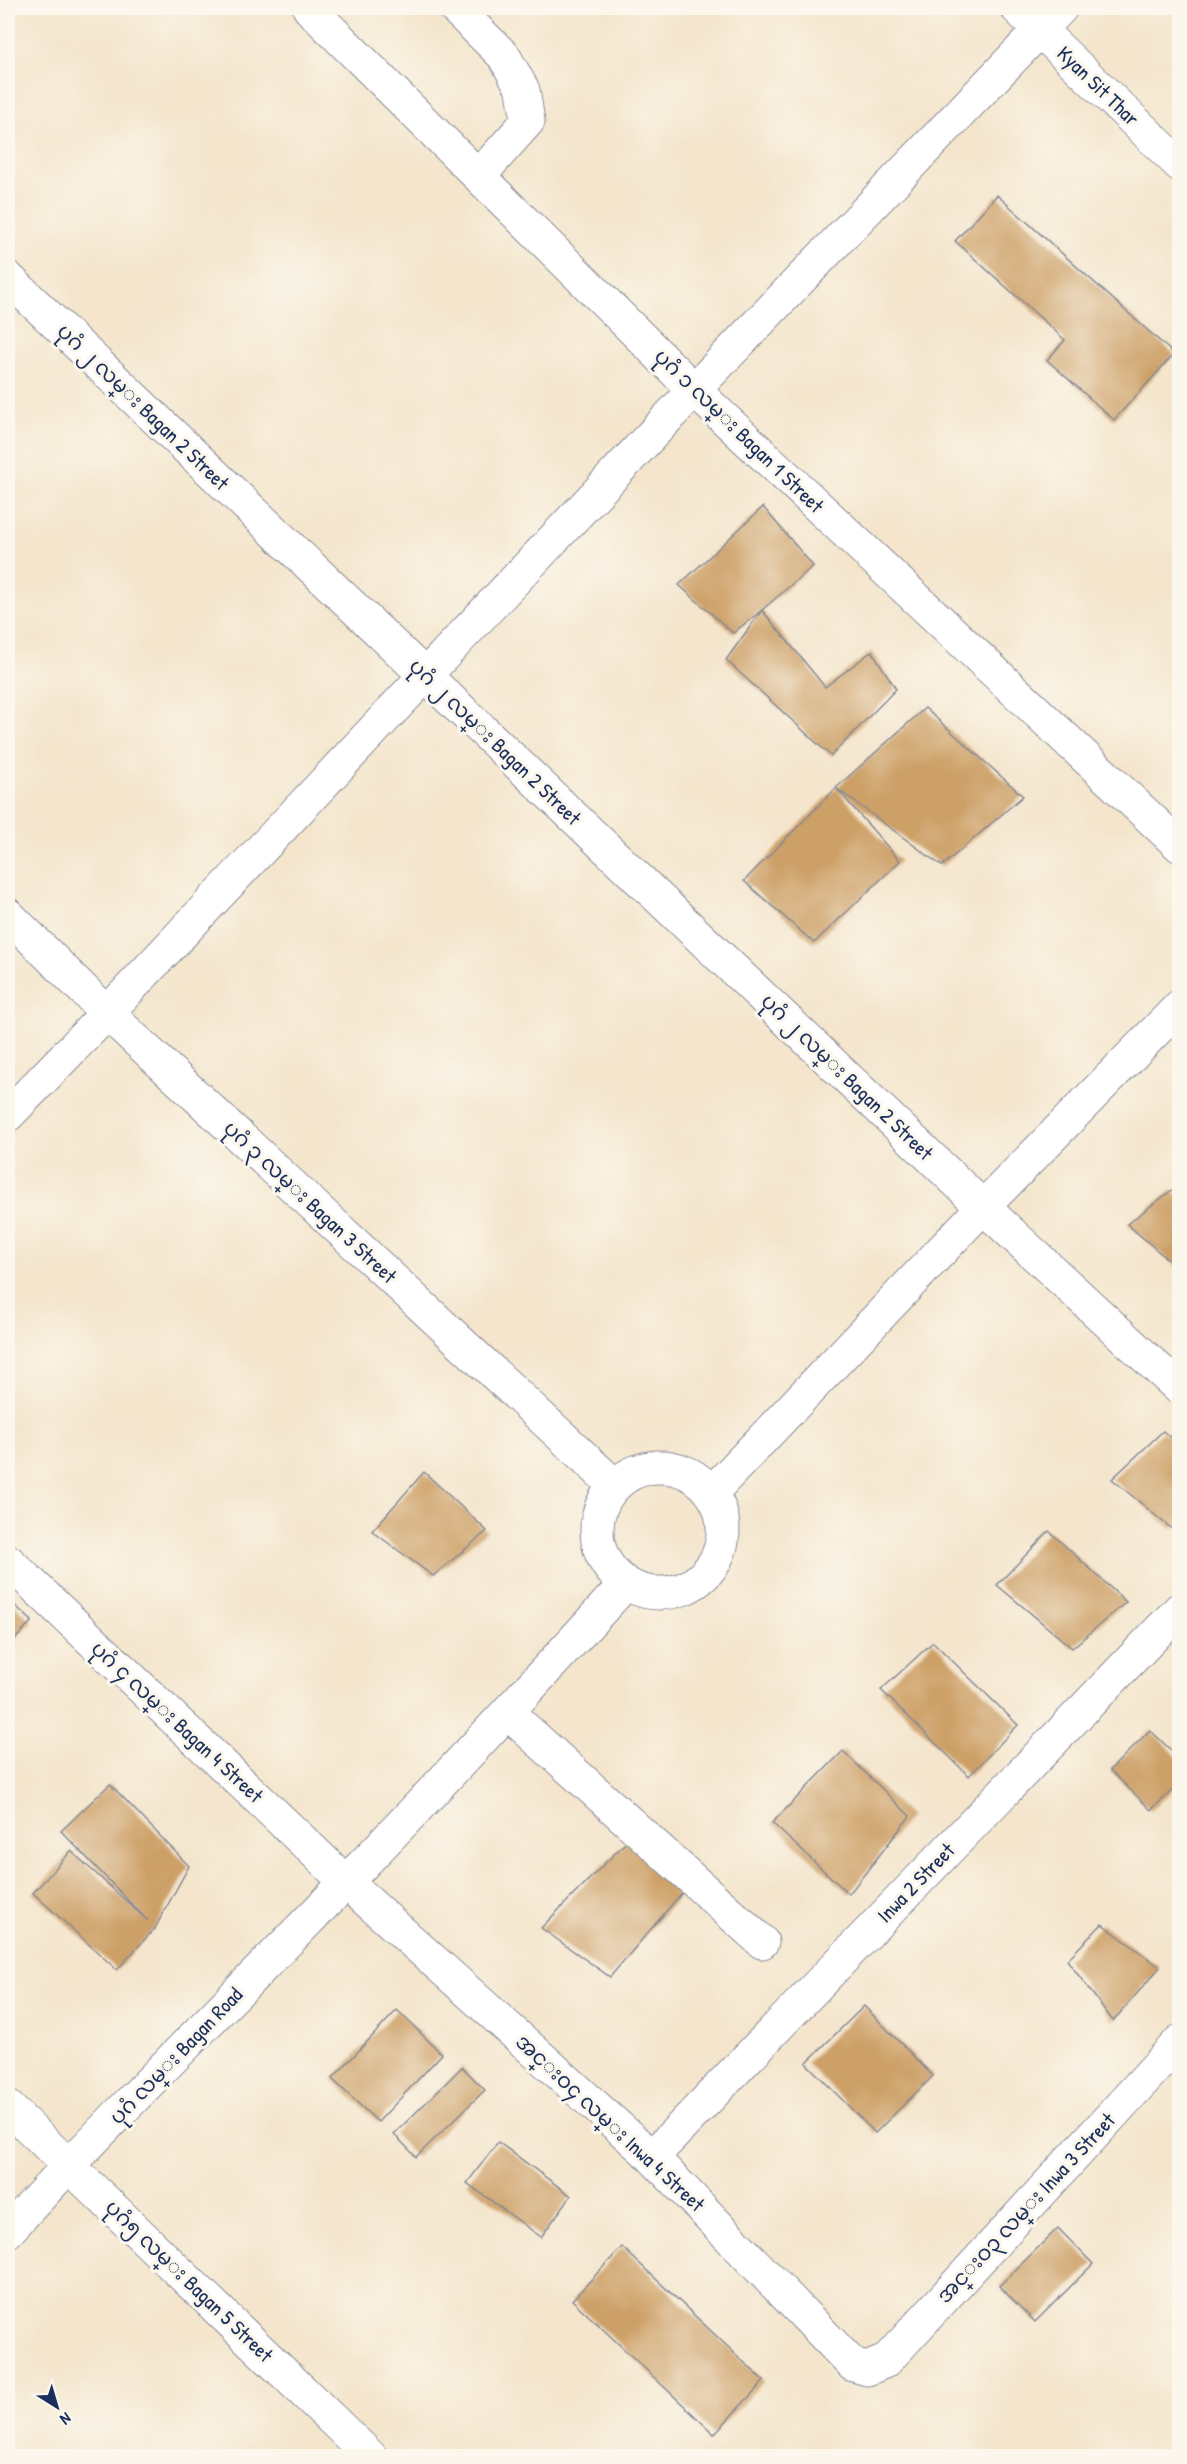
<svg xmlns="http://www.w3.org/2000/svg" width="1187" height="2464" font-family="'Patrick Hand','Noto Sans Myanmar',sans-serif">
<rect width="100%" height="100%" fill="#fbf7ec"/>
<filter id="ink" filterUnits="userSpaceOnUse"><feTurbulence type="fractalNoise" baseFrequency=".0167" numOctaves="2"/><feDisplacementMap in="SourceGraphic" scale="12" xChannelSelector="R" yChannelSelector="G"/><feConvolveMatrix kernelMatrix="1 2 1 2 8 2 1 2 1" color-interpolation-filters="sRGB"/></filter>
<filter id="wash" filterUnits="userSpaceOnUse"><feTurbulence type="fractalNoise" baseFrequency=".008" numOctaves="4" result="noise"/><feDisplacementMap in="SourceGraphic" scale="24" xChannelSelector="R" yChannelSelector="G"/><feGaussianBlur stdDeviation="1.35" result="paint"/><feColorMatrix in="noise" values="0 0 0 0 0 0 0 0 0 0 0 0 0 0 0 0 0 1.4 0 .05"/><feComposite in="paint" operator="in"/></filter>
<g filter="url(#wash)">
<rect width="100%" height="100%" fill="#f4e5cc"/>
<!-- built -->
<path fill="#f2d4be" d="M1179 2432V2456H1156Z"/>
<g id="blocks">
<!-- building -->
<path fill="#cda067" d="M997 195 1174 354 1114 420 1047 360 1065 340 955 241Z
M763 507 813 566 762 610 825 687 872 651 896 689 831 756 726 660 762 610 733 633 679 585Z
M925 708 1023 796 942 866 836 788Z
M836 788 900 861 814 943 744 881Z
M1172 1190 1180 1197V1270L1127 1224Z
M1163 1431 1180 1446V1521L1173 1530 1112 1479Z
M424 1472 487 1531 433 1576 372 1531Z
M1049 1531 1126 1602 1072 1648 997 1585Z
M8 1599 32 1621 8 1647Z
M933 1642 1018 1725 969 1776 881 1690Z
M1150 1730 1180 1759V1783L1151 1810 1110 1770Z
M843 1751 910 1816 849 1894 772 1823Z
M110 1784 189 1866 155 1928 117 1970 33 1893 71 1851 148 1921 61 1831Z
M633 1835 686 1888 610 1977 541 1928Z
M1102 1924 1160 1967 1113 2021 1067 1960Z
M864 2006 933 2076 875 2133 806 2063Z
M397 2010 442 2054 378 2122 332 2079Z
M462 2067 485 2090 416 2157 394 2134Z
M498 2142 571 2196 541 2237 467 2183Z
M1058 2228 1093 2264 1035 2322 999 2286Z
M622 2247 764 2381 714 2434 572 2300Z"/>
</g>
</g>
<g filter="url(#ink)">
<use href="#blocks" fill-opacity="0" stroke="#888a95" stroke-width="1.5"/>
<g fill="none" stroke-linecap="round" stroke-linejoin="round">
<defs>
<path id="minor" d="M309 8 694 390 1180 846
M455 8 504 56 523 90 528 121 479 176
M8 278 983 1207 1180 1389
M8 915 107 1013 615 1486
M8 1115 107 1013 694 390 1061 8
M597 1530a63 63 0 1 1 126 0a63 63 0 1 1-126 0Z
M711 1493 983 1207 1180 1006
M8 1561 346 1882 652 2157 853 2365 867 2369 886 2361 1180 2041
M508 1713 762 1942
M8 2107 370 2456
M652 2157 1180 1609
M8 2231C117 2112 233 1998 346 1882 441 1784 534 1684 626 1583"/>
<path id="major" d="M1017 8 1180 165"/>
</defs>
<!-- minor casing -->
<use href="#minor" stroke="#888a95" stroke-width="35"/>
<!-- major casing -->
<use href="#major" stroke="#888a95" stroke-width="35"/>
<!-- minor -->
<use href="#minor" stroke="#fff" stroke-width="33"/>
<!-- major -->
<use href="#major" stroke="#fff" stroke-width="33"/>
</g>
</g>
<g text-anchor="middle" stroke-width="6" stroke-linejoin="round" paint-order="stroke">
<!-- street labels -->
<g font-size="21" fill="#1b2f5e" stroke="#fbf7ec">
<text transform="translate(1098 86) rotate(44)" y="7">Kyan Sit Thar</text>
<text transform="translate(143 407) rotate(44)" y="7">ပုဂံ ၂ လမ္း Bagan 2 Street</text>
<text transform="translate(739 431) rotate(44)" y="7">ပုဂံ ၁ လမ္း Bagan 1 Street</text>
<text transform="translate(495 742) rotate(44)" y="7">ပုဂံ ၂ လမ္း Bagan 2 Street</text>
<text transform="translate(847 1077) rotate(44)" y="7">ပုဂံ ၂ လမ္း Bagan 2 Street</text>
<text transform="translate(310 1202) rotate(43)" y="7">ပုဂံ ၃ လမ္း Bagan 3 Street</text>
<text transform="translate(177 1722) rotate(43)" y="7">ပုဂံ ၄ လမ္း Bagan 4 Street</text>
<text transform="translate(916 1883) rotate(-46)" y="7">Inwa 2 Street</text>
<text transform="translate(176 2056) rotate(-46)" y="7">ပုဂံ လမ္း Bagan Road</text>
<text transform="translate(610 2123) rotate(43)" y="7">အင္းဝ၄ လမ္း Inwa 4 Street</text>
<text transform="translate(1026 2208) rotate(-47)" y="7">အင္းဝ၃ လမ္း Inwa 3 Street</text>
<text transform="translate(189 2281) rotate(44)" y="7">ပုဂံ၅ လမ္း Bagan 5 Street</text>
</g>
</g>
<!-- margin -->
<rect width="1187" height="2464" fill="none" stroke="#fbf7ec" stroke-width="30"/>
<!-- north arrow -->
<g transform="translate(57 2407) rotate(143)" stroke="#fbf7ec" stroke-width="4.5" paint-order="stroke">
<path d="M0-4.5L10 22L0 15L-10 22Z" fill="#1b2f5e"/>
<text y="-9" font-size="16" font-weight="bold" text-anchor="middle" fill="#1b2f5e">N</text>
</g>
</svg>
